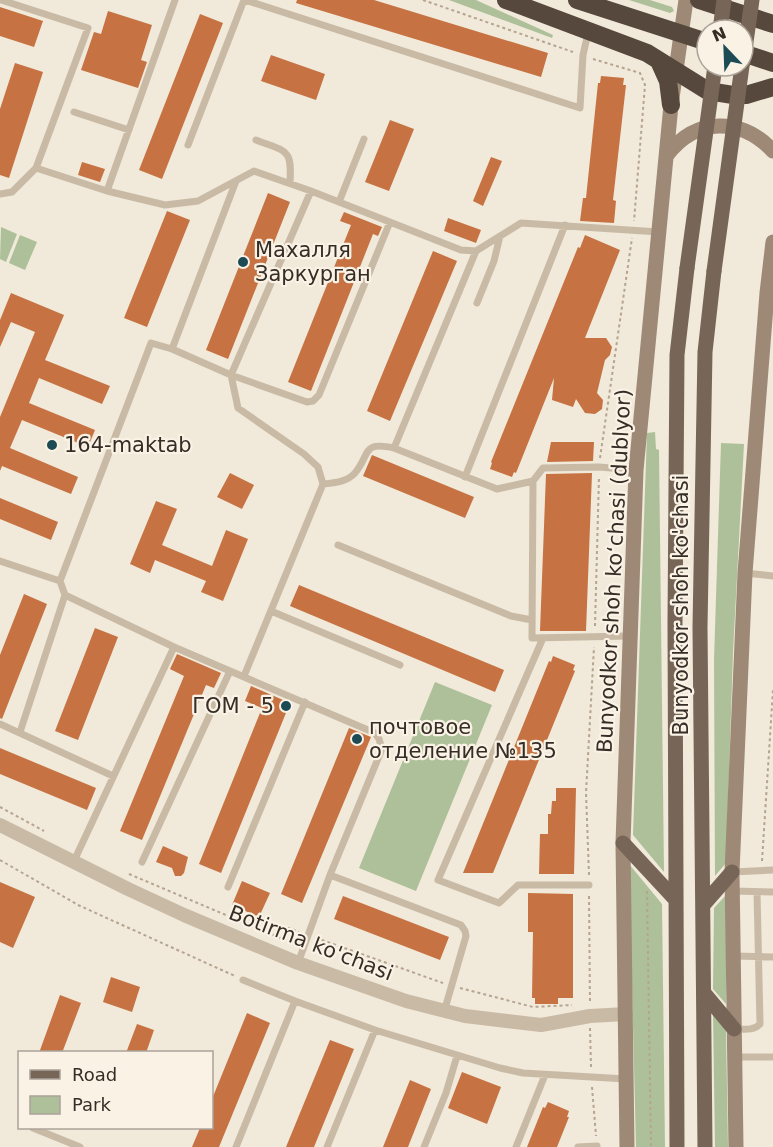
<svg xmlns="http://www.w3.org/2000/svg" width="773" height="1147" font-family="'DejaVu Sans',sans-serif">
<rect width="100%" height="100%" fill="#f1e9d9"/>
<!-- green -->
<path fill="#aec099" d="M449 0H476L553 35 552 38Z
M629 0H650L672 7 674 11 670 13Z
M1 227 17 234 6 262 0 259Z
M20 235 37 242 25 270 9 263Z
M655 432 656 449 659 450 664 872 633 835 647 433Z
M721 443 744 444 733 653 726 863 715 876 714 660Z
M435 682 492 705 416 891 359 868Z
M629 864 662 904 665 1147H636Z
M726 895V1004L713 989 714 908Z
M713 1013 726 1030 728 1147H715Z"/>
<!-- building -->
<path fill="#c67242" d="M297 0H374L548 53 541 77 296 3Z
M0 7 43 21 34 47 0 36Z
M108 11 152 25 141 60 147 62 138 88 81 70 94 32 101 34Z
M200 14 223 23 162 179 139 170Z
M271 55 325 74 316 100 261 81Z
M15 63 43 72 9 178 0 175V109Z
M601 76 624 78 623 85H626L613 200 616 201 614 223 580 221 583 198H586L598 83H600Z
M390 120 414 129 389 191 365 182Z
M491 157 502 161 483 206 473 201Z
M82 162 105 169 100 182 78 175Z
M268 193 290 202 228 359 206 350Z
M167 211 190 220 147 327 124 318Z
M344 212 382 227 378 236 373 234 311 391 288 382 351 225 340 221Z
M448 218 481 230 476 243 444 231Z
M585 235 620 250 585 338H606L612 347 610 355 605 360 597 393 603 400 602 409 595 414 585 413 576 399 573 407 552 400 554 378 516 473 514 472 512 477 490 469 492 463 491 462 578 247 580 248Z
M433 251 457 261 390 421 367 411Z
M11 293 64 315 45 360 110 386 102 404 39 378 29 403 95 430 88 447 22 420 10 448 78 477 71 494 2 466 0 471V417L35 332 11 322 0 347V320Z
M551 442H594L593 461 547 462Z
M372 455 474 497 465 518 363 476Z
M230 473 254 485 242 509 217 497Z
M592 473 586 631H540L546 474Z
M0 498 58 522 51 540 0 519Z
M156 501 177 509 162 545 212 566 226 530 248 539 223 601 201 592 206 581 155 560 150 573 130 564Z
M299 585 504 670 495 692 290 606Z
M24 594 47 604 2 719 0 718V655Z
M95 628 118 637 78 740 55 731Z
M177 654 221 673 214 688 206 685 142 840 120 831 184 676 170 669Z
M553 656 575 665 573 670 575 671 493 873H463L549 661 551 662Z
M251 686 290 703 221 873 199 864 262 708 245 701Z
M349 728 371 737 302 903 281 894Z
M0 748 96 788 87 810 0 774Z
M556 788H576L574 874H539L540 834H548V814H551L552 801H556Z
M163 846 188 857 184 873 181 876H175L172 868 156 862Z
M242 881 270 893 259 917 232 905Z
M0 882 35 897 13 948 0 942Z
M528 893 573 894V998H558V1004H535V998H532L533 932H528Z
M343 896 449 937 440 960 334 919Z
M111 977 140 987 132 1012 103 1002Z
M60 995 81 1003 62 1053H39Z
M247 1013 270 1023 219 1147H192L200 1128H212V1099Z
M137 1024 154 1030 146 1053H126Z
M330 1040 354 1049 314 1147H286Z
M462 1072 501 1087 487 1124 448 1108Z
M410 1080 431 1089 408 1147H383Z
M548 1102 569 1111 567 1117H569L557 1147H527L543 1107 545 1108Z"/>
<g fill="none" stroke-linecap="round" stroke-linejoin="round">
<!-- path -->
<path stroke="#b5a48f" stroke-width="2" stroke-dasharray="3 3" stroke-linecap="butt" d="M423 0 573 52
M593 59 640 73 645 85 634 221
M600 458 632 238
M595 626 599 476
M0 807 44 831
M0 860 78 905 235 976
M762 861 773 690
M129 874 285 940 289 928 299 932
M589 875 586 793 594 647
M647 891 651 1147
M589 896 590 1004
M316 938 443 983
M460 988 533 1007 572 1005
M590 1028 591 1067
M592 1087 596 1136"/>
<!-- lane -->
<path stroke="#c9baa5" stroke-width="7" d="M1 0 88 28 36 168
M245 0 580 108 583 55 588 33
M74 112 129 130
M256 140C287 152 292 148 290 183
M188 145 244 0
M107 191 175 0
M311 191 231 375 307 402 313 401 319 395 390 222
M0 194 12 192 36 168 107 191 165 205 198 201 254 171 311 191 461 250 476 251 521 223 659 232
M339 202 364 139
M477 303 494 261 500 236
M172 349 236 181
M394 448 476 251
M465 477 565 225
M533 481 532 638 629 636
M338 545 511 616 532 620
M0 561 60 581 65 595 174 647 73 863
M745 573 773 576
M60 581 151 343 172 349 231 375 238 408 304 454 318 467 323 484
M271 611 400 665
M543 638 438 880 499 903 518 885H589
M174 647 375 733 379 739 382 749 330 875 298 963
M244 676 323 484C334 483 347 482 355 473 371 454 361 441 394 448L497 489 533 481 543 468 599 467 636 470
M0 724 113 776
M20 732 65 595
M142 862 230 671
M732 872 773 870
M330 875 461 925 465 931 466 936 444 1012
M228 887 305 702
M732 891 773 892
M734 956 773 957
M243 980 295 1001 375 1030 500 1068 523 1073 626 1079
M734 1029C743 1029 754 1031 760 1024L757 892
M735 1057H773
M33 1128 80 1147
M236 1147 295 1001
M327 1147 375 1030
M424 1147 446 1093 457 1056
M516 1147 545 1075
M578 1147 597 1146"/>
<!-- street -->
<path stroke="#c9baa5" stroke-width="14" d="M0 825 128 889 184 915 298 963 406 1001 465 1016 541 1025 590 1016 626 1014"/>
<!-- secondary -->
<path stroke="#9d8976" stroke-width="15" d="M667 155C696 117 741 117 773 151
M627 1147 623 843 636 470 671 105 686 0
M736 1147 732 872 738 735 745 573 767 293 773 242"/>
<!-- primary -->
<path stroke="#776657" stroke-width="15" d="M623 843 675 899
M704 904 732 872
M704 993 734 1029
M677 1147 675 623 677 355 687 268
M705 1147 700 627 705 352 714 271"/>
<!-- highway -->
<path stroke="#56483d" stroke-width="18" d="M506 0 647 53 708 91 733 95H746L773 87
M577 0 707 42
M699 0 773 24
M743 53 773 63
M659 61 668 81 671 105"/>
<!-- primary-bridge -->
<path stroke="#776657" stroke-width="15" d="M720 30 724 0
M743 63 752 0
M687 268 715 66
M714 271 742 66"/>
</g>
<!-- markers -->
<g fill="#1c4b56" stroke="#f9f2e5" stroke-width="2">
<circle cx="243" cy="262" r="6"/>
<circle cx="52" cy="445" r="6"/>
<circle cx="286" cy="706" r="6"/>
<circle cx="357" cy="739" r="6"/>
</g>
<g text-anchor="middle" stroke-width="4.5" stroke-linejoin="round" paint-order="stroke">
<!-- poi labels -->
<g font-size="21" fill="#352d26" stroke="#f9f2e5" text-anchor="start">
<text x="255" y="257">Махалля<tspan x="255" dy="24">Заркурган</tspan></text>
<text x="64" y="452">164-maktab</text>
<text x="274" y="713" text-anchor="end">ГОМ - 5</text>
<text x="369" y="734">почтовое<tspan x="369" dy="24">отделение №135</tspan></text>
</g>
<!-- street labels -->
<g font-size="21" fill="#352d26" stroke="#f9f2e5">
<text transform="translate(614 571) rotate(-87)" y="7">Bunyodkor shoh koʻchasi (dublyor)</text>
<text transform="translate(681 605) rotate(-90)" y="7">Bunyodkor shoh ko'chasi</text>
<text transform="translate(311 943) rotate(21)" y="7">Botirma ko'chasi</text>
</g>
</g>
<!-- legend -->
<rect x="18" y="1051" width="195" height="78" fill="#f9f2e5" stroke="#aba399" stroke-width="1.5"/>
<rect x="30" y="1070" width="30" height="9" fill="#776657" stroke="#aba399" stroke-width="1.5"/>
<text x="72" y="1081" font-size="18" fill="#352d26">Road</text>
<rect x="30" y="1096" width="30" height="18" fill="#aec099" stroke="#aba399" stroke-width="1.5"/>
<text x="72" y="1111" font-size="18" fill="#352d26">Park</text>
<!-- north arrow -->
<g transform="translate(725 48) rotate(337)"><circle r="28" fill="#f9f2e5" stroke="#aba399" stroke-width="1.5"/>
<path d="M0-4.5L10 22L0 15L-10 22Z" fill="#1c4b56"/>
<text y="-9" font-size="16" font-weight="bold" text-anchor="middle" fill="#352d26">N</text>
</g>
</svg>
